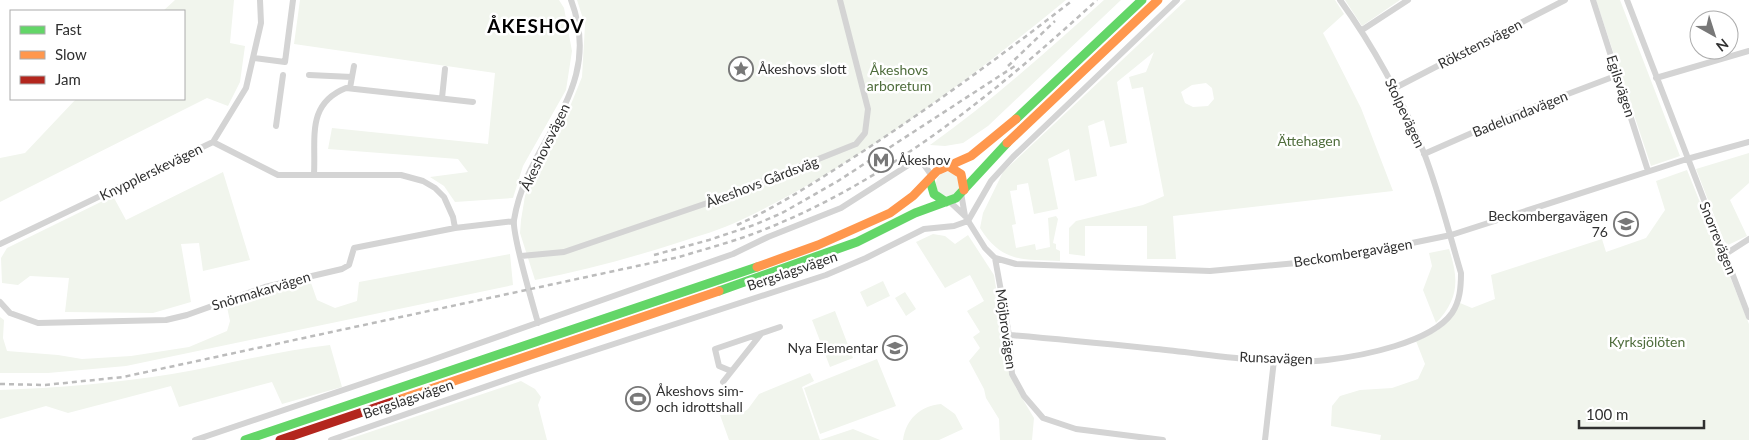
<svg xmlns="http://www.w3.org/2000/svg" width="1749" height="440" font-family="Lato,sans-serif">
<rect width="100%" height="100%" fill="#fff"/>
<!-- green -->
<path fill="#f1f5ed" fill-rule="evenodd" d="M175 0H234L230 43 245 46 240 82 228 106 207 98 0 202V158L25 153 76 99H184V11H163Z
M300 0H559L564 8 572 51 566 90 523 166 513 198 455 202 444 186 430 177 468 172 458 159 328 149 332 128 488 144 495 73 294 44Z
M577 0H1066C967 81 857 165 741 220 721 230 698 236 677 243 630 258 583 271 535 280L520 233 521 220 525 196 536 168 567 114 582 77 585 25Z
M1104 0H1121L988 126 963 143 945 146 930 145C992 101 1047 51 1104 0Z
M1186 0H1335L1344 14 1323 33 1361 108 1393 191 1173 216 1176 259H1147V226H1085V256L1069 254V228L1076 221 1143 205 1164 196 1143 87 1132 89 1129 77 1146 72 1154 52 1117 82 1127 143 1110 147 1104 120 1088 126 1097 176 1075 181 1069 149 1048 159 1058 209 1034 214 1028 183 1017 185V190L1010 191 1016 224 1012 225 1016 248 1035 244 1036 250 1050 247 1048 218 1056 216 1058 219 1053 243 1056 244V249L1060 251V261C1022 259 1002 263 980 228L983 213 1003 172ZM1206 83 1212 88 1214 99 1208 106 1193 107 1185 103 1181 92 1192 85Z
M1345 0H1400L1362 26Z
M1596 0H1620L1680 156 1651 166Z
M1749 153V183L1730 200 1747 236 1728 245 1724 241 1696 169Z
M1687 170 1749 324V440H1380L1381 435 1331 426 1332 406 1340 396 1360 390 1392 388 1418 379 1425 364 1416 341C1440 331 1448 325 1460 303L1472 308 1495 299 1491 275 1602 239 1606 252 1646 238 1665 210 1656 181Z
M223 172 250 260 203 271 199 243 181 244 191 302 153 313 65 312 69 278 30 276 18 285 2 283 1 258 7 248 113 196 126 220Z
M936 184a12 12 0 1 1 24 0a12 12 0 1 1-24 0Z
M933 234 945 236 955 244 968 235 994 275 1009 371 1016 388 1034 418 1032 440H1000L999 419 986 398 984 389 969 361 980 348 973 337 980 332 967 311 984 301 970 275 945 288 916 242Z
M1449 249C1459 279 1459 299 1436 323L1423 290 1432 266 1429 253Z
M510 254 513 285 126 366 48 373H0V317L4 320 3 338 7 351 58 355 82 359 131 356 189 347 227 331 230 321 227 307 265 290 310 280 317 300 335 308 357 301 359 282Z
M883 281 890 296 867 307 860 292Z
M905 292 916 309 906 316 895 298Z
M835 311 853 358 830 367 812 320Z
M330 345 342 387 282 404 272 382 179 407 171 386 68 413 46 406 0 419V390C57 388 115 383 172 374 225 365 276 351 330 345Z
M877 359 896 406 820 434 804 388Z
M810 373 814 381 802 387 820 440H729L720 415 741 414 748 409 759 394Z
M521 381 535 389 541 397 538 405 547 440H346Z
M941 404 955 414 963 429 939 440H903C906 419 920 406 941 404Z
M853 429 880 440H820Z"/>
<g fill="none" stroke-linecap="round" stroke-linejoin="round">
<!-- street -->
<path stroke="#d4d4d4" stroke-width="6" d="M1593 0 1648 171
M1627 0 1749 317
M1362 30 1408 0
M254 58 285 62 293 0
M309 75 352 77
M1656 78 1749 51
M350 88 354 66
M1395 88 1565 0
M442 98 445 69
M276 126 283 75
M213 142 246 88 261 23 260 0
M1424 154 1515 114 1618 75
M922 162 932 176
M314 174C316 138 306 104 346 88L473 102
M961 193 965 216
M949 201 965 216 985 248 995 258 1016 264 1210 271 1329 260 1451 235 1687 159 1749 142
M0 244 213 142 278 175H401L423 181 435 188 444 197 453 217 455 228
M1724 255 1749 239
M521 256 564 252 716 200 856 144 865 133 868 109 840 0
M995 258 1009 335 1012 374 1024 396 1043 418 1076 429 1163 440
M0 302 10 313 38 323 166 320 187 315 265 287 342 269 349 265 354 248 455 228 514 221
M538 323C533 305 512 235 514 220 527 138 606 92 571 0
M1009 335C1058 339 1107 344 1156 349 1209 354 1274 366 1327 360 1361 356 1431 343 1452 313 1460 301 1461 287 1461 273 1449 233 1439 192 1424 153 1402 99 1374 47 1340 0
M731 371 719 366 715 349 780 327
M723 382 761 334
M195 440 429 361 733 254 768 237 841 208 910 164 931 162 943 167
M331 440 531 371 826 275 866 258 924 229 954 226 968 221 991 181 1013 157 1177 0
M1265 440 1274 360"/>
<!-- fast -->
<path stroke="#63d668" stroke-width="9" d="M1016 119 1142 0
M930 180 934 194 946 202
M719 291 857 242 915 213 956 198 1007 143
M245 440 757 267"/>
<!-- slow -->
<path stroke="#ff974d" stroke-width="9" d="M1007 143 1158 0
M948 166 961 174 964 190
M757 267 818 245 890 213 913 196 937 171 971 156 1016 119
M398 400 719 291"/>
<!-- jam -->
<path stroke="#b3261e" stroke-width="9" d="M280 440 398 400"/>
<!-- rail -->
<path stroke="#bcbcbc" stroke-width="2.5" stroke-dasharray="5 4" stroke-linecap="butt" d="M1008 66 1055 21
M737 225C781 205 821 178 862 152 935 104 1004 54 1073 0
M654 255 709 240 754 225 782 213 838 181 1018 64
M0 384 45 385 123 377 679 257C705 249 732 242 758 232 888 182 996 92 1097 0"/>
</g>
<!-- icons -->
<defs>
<symbol id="sight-ring" viewBox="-11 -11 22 22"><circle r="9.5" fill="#fff" stroke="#787878" stroke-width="1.5"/><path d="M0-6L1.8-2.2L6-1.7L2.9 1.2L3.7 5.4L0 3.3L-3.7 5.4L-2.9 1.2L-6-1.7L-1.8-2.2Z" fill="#787878"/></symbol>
<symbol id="metro-ring" viewBox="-11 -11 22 22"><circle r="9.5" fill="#fff" stroke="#787878" stroke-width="1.5"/><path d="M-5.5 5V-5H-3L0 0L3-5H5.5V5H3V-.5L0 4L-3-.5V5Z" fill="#787878"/></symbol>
<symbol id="school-ring" viewBox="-11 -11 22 22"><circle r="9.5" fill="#fff" stroke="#787878" stroke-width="1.5"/><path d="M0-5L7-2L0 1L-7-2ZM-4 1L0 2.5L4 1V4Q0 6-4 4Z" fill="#787878"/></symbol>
<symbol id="stadium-ring" viewBox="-11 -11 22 22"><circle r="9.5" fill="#fff" stroke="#787878" stroke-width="1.5"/><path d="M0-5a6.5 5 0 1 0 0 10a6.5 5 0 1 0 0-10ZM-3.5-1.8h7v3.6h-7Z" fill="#787878"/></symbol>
</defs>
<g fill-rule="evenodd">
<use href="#sight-ring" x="727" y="55" width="28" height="28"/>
<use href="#metro-ring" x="867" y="146" width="28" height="28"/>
<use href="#school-ring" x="1612" y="210" width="28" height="28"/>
<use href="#school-ring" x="881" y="334" width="28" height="28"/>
<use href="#stadium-ring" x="624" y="385" width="28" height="28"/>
</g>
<g text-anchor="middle" stroke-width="5" stroke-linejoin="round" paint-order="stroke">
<!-- street labels -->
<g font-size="14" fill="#303030" stroke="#fff">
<text transform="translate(1480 44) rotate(-27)" y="5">Rökstensvägen</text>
<text transform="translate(1621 86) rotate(72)" y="5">Egilsvägen</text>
<text transform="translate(1405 113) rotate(65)" y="5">Stolpevägen</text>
<text transform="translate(1520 114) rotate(-22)" y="5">Badelundavägen</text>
<text transform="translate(545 147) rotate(-64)" y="5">Åkeshovsvägen</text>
<text transform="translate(151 172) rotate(-26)" y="5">Knypplerskevägen</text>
<text transform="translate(762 182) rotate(-21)" y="5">Åkeshovs Gårdsväg</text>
<text transform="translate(1718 238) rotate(68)" y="5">Snorrevägen</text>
<text transform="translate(1353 253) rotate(-9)" y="5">Beckombergavägen</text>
<text transform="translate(792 271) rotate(-19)" y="5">Bergslagsvägen</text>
<text transform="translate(261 291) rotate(-17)" y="5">Snörmakarvägen</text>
<text transform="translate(1006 329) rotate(82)" y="5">Möjbrovägen</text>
<text transform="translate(1276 358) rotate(2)" y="5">Runsavägen</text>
<text transform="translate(408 399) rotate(-19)" y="5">Bergslagsvägen</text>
</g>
<!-- poi labels -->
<g font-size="14" fill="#303030" stroke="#fff" text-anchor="start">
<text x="758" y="74">Åkeshovs slott</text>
<text x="898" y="165">Åkeshov</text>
<text x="1608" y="221" text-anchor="end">Beckombergavägen<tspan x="1608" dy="16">76</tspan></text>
<text x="878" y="353" text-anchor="end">Nya Elementar</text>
<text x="656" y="396">Åkeshovs sim-<tspan x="656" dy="16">och idrottshall</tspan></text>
</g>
<!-- park labels -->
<g font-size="14" fill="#4f6d3c" stroke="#fff">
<text x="899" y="75">Åkeshovs<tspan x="899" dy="16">arboretum</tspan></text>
<text x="1309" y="146">Ättehagen</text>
<text x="1647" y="347">Kyrksjölöten</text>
</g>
<!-- district labels -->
<g font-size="19" font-weight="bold" letter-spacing="1" fill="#000" stroke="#fff">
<text x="536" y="33">ÅKESHOV</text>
</g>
</g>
<!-- legend -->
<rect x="10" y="10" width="175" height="90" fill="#ffffff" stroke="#acacac"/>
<rect x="20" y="26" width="25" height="8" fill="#63d668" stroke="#acacac"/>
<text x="55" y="35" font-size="15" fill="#303030">Fast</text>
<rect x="20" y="51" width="25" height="8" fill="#ff974d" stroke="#acacac"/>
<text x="55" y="60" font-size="15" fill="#303030">Slow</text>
<rect x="20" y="76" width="25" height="8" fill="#b3261e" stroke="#acacac"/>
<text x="55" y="85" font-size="15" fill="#303030">Jam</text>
<!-- north arrow -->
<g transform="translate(1714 35) rotate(141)"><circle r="24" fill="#ffffff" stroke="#acacac"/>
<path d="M0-4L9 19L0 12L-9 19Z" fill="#787878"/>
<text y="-8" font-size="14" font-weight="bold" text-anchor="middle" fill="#303030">N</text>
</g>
<!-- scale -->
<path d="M1579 420v8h125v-8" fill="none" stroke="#303030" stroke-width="2.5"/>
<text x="1586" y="420" font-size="15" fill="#303030" stroke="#ffffff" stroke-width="4" paint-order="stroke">100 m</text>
</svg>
